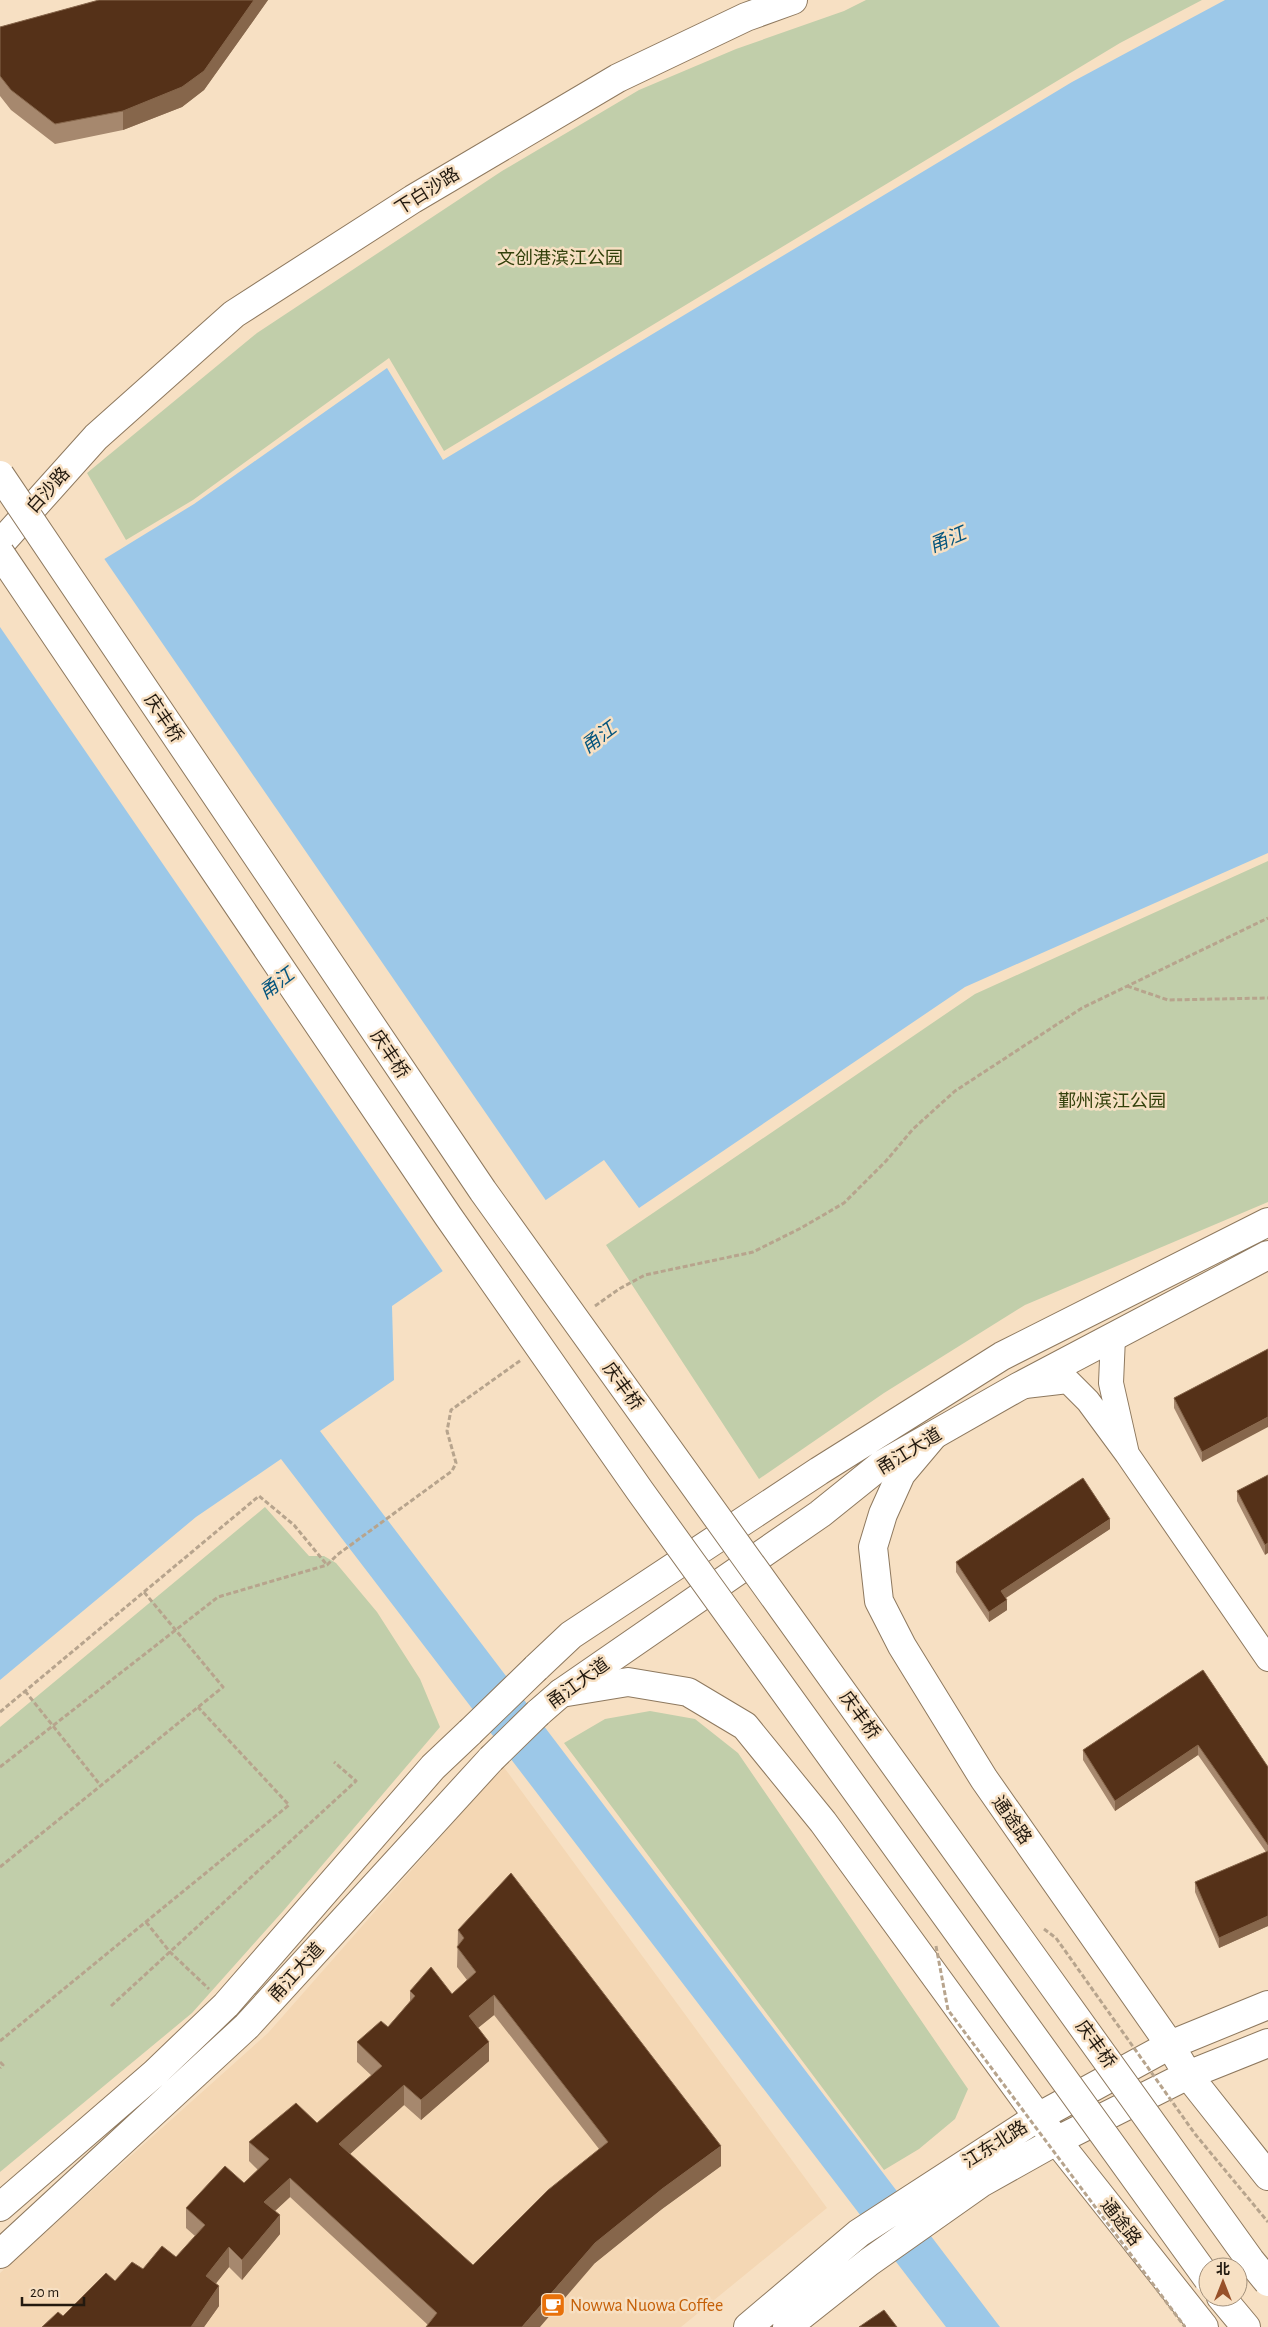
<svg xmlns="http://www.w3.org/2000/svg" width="1268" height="2327" font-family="'Alegreya Sans','Noto Sans SC',sans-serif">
<rect width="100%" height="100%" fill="#f7e0c3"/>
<!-- built -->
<path fill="#f4d7b4" d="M503 1766 827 2208 681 2327H0V2273L268 2033Z"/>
<!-- green -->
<path fill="#c1ceaa" d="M866 0H1202L1120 43 444 451 389 358 193 500 126 540 87 473 257 333 502 171 639 90 736 49 844 11Z
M1268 861V1202L1025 1305 884 1393 759 1479 606 1245 975 994Z
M265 1507 309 1556H324L336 1563 377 1612 420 1679 440 1727 284 1910 192 2013 0 2172V1727Z
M650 1711 695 1719 738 1753 968 2089 955 2119 919 2149 884 2170 564 1743 605 1719Z"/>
<!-- water -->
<path fill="#9cc8e8" d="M1225 0H1268V853L965 987 639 1208 604 1160 392 1306 394 1380 320 1431 1000 2327H946L281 1459 196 1517 0 1680V623L194 504 387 368 443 460 1072 82Z"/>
<!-- pier -->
<path fill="#f7e0c3" d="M103 557 547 1202 444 1273 0 627V621Z"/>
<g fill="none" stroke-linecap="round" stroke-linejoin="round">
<defs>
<path id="street" d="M1025 1386 1068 1381 1088 1401 1127 1454 1111 1383 1113 1337
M1127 1454 1268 1659"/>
<path id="secondary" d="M0 544 96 437 234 314 413 199 618 78 746 17 793 0
M536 1668 571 1635 819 1471 1002 1356 1268 1222
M538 1713 561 1693 820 1514 881 1465 1018 1387 1268 1255
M0 2207 155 2073 226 2005 433 1767 470 1732
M0 2254 247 2026 491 1759"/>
<path id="primary" d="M933 1436 901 1474 883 1514 873 1547 879 1601 902 1646 984 1779 1170 2045 1188 2075 1268 2176
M561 1693 628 1682 688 1692 745 1726 823 1822 1038 2117 1204 2327
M1221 2297 1246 2327
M748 2327 859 2233 1038 2117 1170 2045 1268 2005
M787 2327 869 2262 981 2183 1056 2141 1188 2075 1268 2043"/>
</defs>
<!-- street casing -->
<use href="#street" stroke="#8e795f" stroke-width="26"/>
<!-- secondary casing -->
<use href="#secondary" stroke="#8e795f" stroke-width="30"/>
<!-- primary casing -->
<use href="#primary" stroke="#8e795f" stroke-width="30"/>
<!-- path -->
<path stroke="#b7a48d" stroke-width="3" stroke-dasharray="5 2.5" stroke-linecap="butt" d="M1127 986 1168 1000 1268 998
M595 1306 619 1289 645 1275 753 1252 801 1228 844 1203 886 1161 913 1129 955 1091 1082 1008 1268 918
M25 1691 101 1786
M0 1712 259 1496 294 1525 327 1565
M0 1767 218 1597 327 1565 337 1555 452 1471 456 1463 447 1431 451 1410 521 1360
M0 1867 223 1687 144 1592
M146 1922 170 1952 209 1989
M111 2006 356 1781 334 1762
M0 2041 289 1805 198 1707
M0 2062 3 2065 0 2068"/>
<!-- street -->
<use href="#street" stroke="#fff" stroke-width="24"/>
<!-- secondary -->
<use href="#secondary" stroke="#fff" stroke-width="28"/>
<!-- primary -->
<use href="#primary" stroke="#fff" stroke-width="28"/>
<defs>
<path id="secondary-bridge" d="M470 1732 536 1668
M491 1759 538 1713"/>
<path id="primary-bridge" d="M0 475 483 1191 1250 2260 1268 2282
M0 553 448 1216 640 1491 1208 2279"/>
</defs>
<!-- secondary-bridge casing -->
<use href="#secondary-bridge" stroke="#8e795f" stroke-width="30" stroke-linecap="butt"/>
<!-- primary-bridge casing -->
<use href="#primary-bridge" stroke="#8e795f" stroke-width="30" stroke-linecap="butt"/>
<!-- path-bridge -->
<path stroke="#b7a48d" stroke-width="3" stroke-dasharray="5 2.5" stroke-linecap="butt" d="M1044 1929 1056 1938 1195 2134 1268 2222
M936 1946 948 2010 1185 2327"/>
<!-- secondary-bridge -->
<use href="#secondary-bridge" stroke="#fff" stroke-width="28"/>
<!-- primary-bridge -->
<use href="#primary-bridge" stroke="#fff" stroke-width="28"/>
</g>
<!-- wall -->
<path fill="#a6886e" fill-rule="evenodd" d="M99 0H268L204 90 182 107 123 130 55 144 11 110 0 96V27Z
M1268 1349 1202 1462 1174 1408V1398Z
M1268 1475 1265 1555 1237 1501V1491Z
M1110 1529 1006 1598 1007 1610 989 1622 956 1572V1562Z
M1203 1670 1268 1767V1926L1219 1948 1195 1892V1882L1266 1852 1198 1755 1115 1811 1083 1760V1750Z
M458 1930 721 2166 662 2209 595 2263 428 2325 290 2197 275 2211 280 2234 242 2280 229 2267 216 2283 219 2306 204 2327H42L63 2316 115 2281 143 2269 176 2257 195 2236 186 2228V2208L244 2183 258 2170 249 2161V2142L317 2123 372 2076 357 2062V2042L388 2027 410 2001V1991L452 1994 467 1980 457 1967ZM494 2015 599 2149 473 2265 350 2154 404 2105 421 2120 489 2061 478 2028Z"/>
<!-- shaded-wall -->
<path fill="#86664b" d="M254 0H268L204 90 182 107 123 130V111Z
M1268 1417V1427L1202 1462V1452Z
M1110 1519V1529L1001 1601V1591Z
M1268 1543V1553L1265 1555V1545Z
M1007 1600V1610L989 1622V1612Z
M1198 1745V1755L1115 1811V1801Z
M1268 1916V1926L1219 1948V1938Z
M494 1995V2015L469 2035V2016Z
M489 2042V2061L421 2120V2100Z
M404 2085V2105L339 2164V2144Z
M721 2146V2166L662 2209 595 2263 540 2327H522L595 2243 662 2189Z
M290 2178V2197L264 2221V2202Z
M280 2215V2234L242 2280V2260Z
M229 2247V2267L206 2296V2276Z
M219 2286V2306L204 2327H191Z"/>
<!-- building -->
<path fill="#553118" stroke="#86664b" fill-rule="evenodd" d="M99 0H254L204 71 182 87 123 111 55 124 11 90 0 76V27Z
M1268 1349V1417L1202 1452 1174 1398Z
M1268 1475V1543L1265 1545 1237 1491Z
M1083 1478 1110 1519 1001 1591 1007 1600 989 1612 956 1562Z
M1203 1670 1268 1767V1845L1198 1745 1115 1801 1083 1750Z
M1268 1851V1916L1219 1938 1195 1882Z
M511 1873 721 2146 662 2189 595 2243 522 2327H426L437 2313 290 2178 264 2202 280 2215 242 2260 229 2247 206 2276 219 2286 191 2327H42L58 2312 63 2316 106 2273 115 2281 132 2262 143 2269 162 2246 176 2257 205 2225 186 2208 225 2166 244 2183 269 2159 249 2142 296 2103 317 2123 382 2066 357 2042 381 2021 388 2027 415 1996 410 1991 431 1967 452 1994 476 1972 457 1947 464 1938 458 1930ZM494 1995 608 2142 548 2190 473 2265 339 2144 404 2085 421 2100 489 2042 469 2016Z
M884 2310 897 2327H859Z"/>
<!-- icons -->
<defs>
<symbol id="cafe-square" viewBox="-11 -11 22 22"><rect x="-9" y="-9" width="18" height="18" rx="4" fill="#e8710a" stroke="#f7e0c3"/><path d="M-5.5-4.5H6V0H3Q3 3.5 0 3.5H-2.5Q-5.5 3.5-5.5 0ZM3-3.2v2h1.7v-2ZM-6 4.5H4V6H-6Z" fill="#fff"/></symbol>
</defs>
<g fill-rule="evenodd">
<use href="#cafe-square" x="539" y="2291" width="28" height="28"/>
</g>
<g text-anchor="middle" stroke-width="5" stroke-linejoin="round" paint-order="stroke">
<!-- street labels -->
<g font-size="18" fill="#22190f" stroke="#f7e0c3">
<text transform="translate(427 191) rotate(-32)" y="6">下白沙路</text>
<text transform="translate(48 490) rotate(-48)" y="6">白沙路</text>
<text transform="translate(164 718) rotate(56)" y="6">庆丰桥</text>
<text transform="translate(390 1054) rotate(56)" y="6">庆丰桥</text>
<text transform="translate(623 1386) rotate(54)" y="6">庆丰桥</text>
<text transform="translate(909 1451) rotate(-31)" y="6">甬江大道</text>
<text transform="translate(578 1683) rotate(-36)" y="6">甬江大道</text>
<text transform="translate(860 1715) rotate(54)" y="6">庆丰桥</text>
<text transform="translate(1012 1820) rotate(55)" y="6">通途路</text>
<text transform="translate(296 1972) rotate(-48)" y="6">甬江大道</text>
<text transform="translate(1096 2044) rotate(54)" y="6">庆丰桥</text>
<text transform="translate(995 2144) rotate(-32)" y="6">江东北路</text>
<text transform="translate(1121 2222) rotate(52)" y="6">通途路</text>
</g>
<!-- park labels -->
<g font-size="18" fill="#32400b" stroke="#f7e0c3">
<text x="560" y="264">文创港滨江公园</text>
<text x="1112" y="1107">鄞州滨江公园</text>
</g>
<!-- food labels -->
<g font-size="18" fill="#c56008" stroke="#f7e0c3" text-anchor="start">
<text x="570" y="2311">Nowwa Nuowa Coffee</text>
</g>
<!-- water labels -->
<g font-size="19" font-style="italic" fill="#05557e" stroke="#f7e0c3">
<text transform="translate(947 539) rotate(-23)" y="7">甬江</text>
<text transform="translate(598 737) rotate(-37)" y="7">甬江</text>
<text transform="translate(276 983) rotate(-37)" y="7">甬江</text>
</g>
</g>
<!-- north arrow -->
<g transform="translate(1223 2282)"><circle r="24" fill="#f7e0c3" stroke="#a2907b"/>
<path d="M0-4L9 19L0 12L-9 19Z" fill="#98512a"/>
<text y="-8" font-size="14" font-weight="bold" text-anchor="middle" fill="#22190f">北</text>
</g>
<!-- scale -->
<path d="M22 2297v8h62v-8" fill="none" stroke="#22190f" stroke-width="2.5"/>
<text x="30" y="2297" font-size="15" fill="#22190f" stroke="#f7e0c3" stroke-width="4" paint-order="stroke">20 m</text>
</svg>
